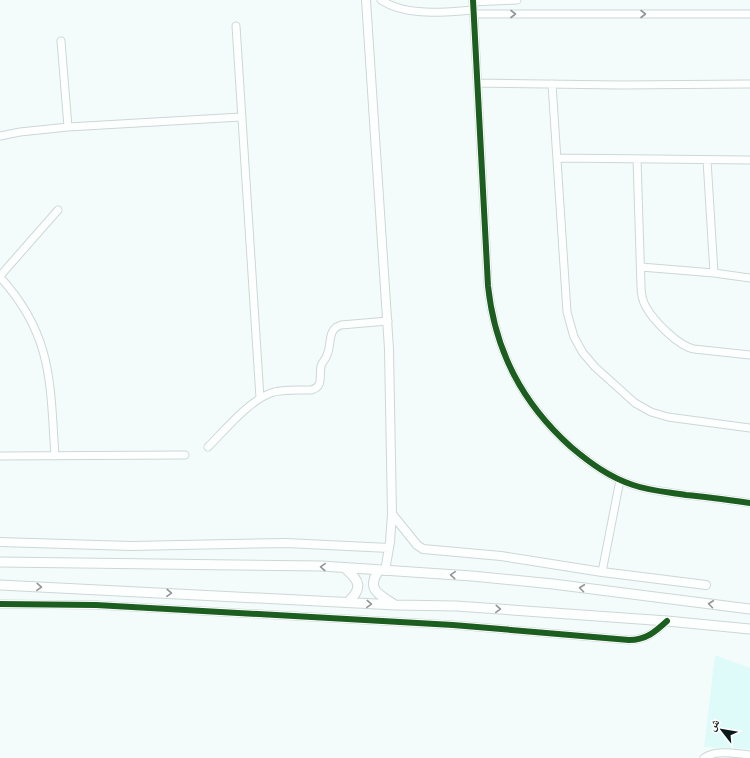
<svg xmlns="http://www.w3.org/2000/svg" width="750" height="758" font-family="'Public Sans','Noto Naskh Arabic',sans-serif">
<rect width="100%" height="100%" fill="#f4fcfb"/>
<!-- built -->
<path fill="#defbfa" d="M715 655 750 668V749L704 747Z"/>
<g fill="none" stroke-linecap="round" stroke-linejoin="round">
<defs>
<path id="minor" d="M381 0C407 17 444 12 473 10
M473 0 488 286C495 351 522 403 571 447 590 463 609 477 633 485 650 491 668 492 686 495 708 497 729 500 750 503
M473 2 517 0
M474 14H750
M236 26 260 398
M61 41 68 127
M478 83 619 85 750 84
M552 84 567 312 574 337 583 353 595 367 635 403 651 412 668 417 750 428
M0 136 20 132 68 127 241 117
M557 158 750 160
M637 159 641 286C641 293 642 300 646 307 654 321 678 346 694 349L750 355
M707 160 714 273
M641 267 714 273 750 278
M0 276 58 210
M0 277C53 335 50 383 55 456
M208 447C226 429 250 399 274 392 286 389 299 390 311 390 324 387 319 376 321 366 322 362 326 359 327 355 332 344 327 329 341 325L388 321
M0 456 185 455
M602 572 620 480
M0 604 96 605 453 625 629 640C646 640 655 632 667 621
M704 758C717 749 736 754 750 755"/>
<path id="tertiary" d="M366 0 389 349 392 514 390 542 385 571
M392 514 417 545 423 549 501 556 602 572 706 585
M0 542 131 546 286 543 389 548"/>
<path id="secondary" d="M0 562 322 566 472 576 553 584 750 609
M345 568C360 581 363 588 348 602
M379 570C365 590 380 595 395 605
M0 585 396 605 456 606 667 621 750 629"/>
</defs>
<!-- minor casing -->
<use href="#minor" stroke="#ccd7d6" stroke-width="9"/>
<!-- tertiary casing -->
<use href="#tertiary" stroke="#ccd7d6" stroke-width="10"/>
<!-- secondary casing -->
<use href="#secondary" stroke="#ccd7d6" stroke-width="11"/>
<!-- minor -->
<use href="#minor" stroke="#fdfffe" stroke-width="7"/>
<!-- tertiary -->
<use href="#tertiary" stroke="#fdfffe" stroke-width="8"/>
<!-- secondary -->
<use href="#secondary" stroke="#fdfffe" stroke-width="9"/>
<defs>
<path id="cycleway" d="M473 0 488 286C495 351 522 403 571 447 590 463 609 477 633 485 650 491 668 492 686 495 708 497 729 500 750 503
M0 604 96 605 453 625 629 640C646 640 655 632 667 621"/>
</defs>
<!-- cycleway casing -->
<use href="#cycleway" stroke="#fff" stroke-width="8"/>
<!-- cycleway -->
<use href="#cycleway" stroke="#1b5e20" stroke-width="6"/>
</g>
<!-- one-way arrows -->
<defs><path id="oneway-chevron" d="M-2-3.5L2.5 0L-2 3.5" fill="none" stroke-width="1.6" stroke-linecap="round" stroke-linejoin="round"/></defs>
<g stroke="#909796">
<use href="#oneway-chevron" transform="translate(513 14)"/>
<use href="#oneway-chevron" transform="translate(643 14)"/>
<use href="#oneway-chevron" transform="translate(323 567) rotate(-177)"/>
<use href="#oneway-chevron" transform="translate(453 575) rotate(-176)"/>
<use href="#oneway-chevron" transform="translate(39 587) rotate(3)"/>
<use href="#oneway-chevron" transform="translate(582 588) rotate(-173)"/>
<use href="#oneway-chevron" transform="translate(169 593) rotate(3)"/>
<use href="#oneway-chevron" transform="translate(369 604) rotate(3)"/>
<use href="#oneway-chevron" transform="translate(711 604) rotate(-173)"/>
<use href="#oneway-chevron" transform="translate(498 609) rotate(4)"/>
</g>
<!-- north arrow -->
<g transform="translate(722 730) rotate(301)" stroke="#ffffff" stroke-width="3" paint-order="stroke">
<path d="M0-3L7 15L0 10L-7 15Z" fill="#0b1818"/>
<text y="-6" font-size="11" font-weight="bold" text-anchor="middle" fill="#0b1818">ش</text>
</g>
</svg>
